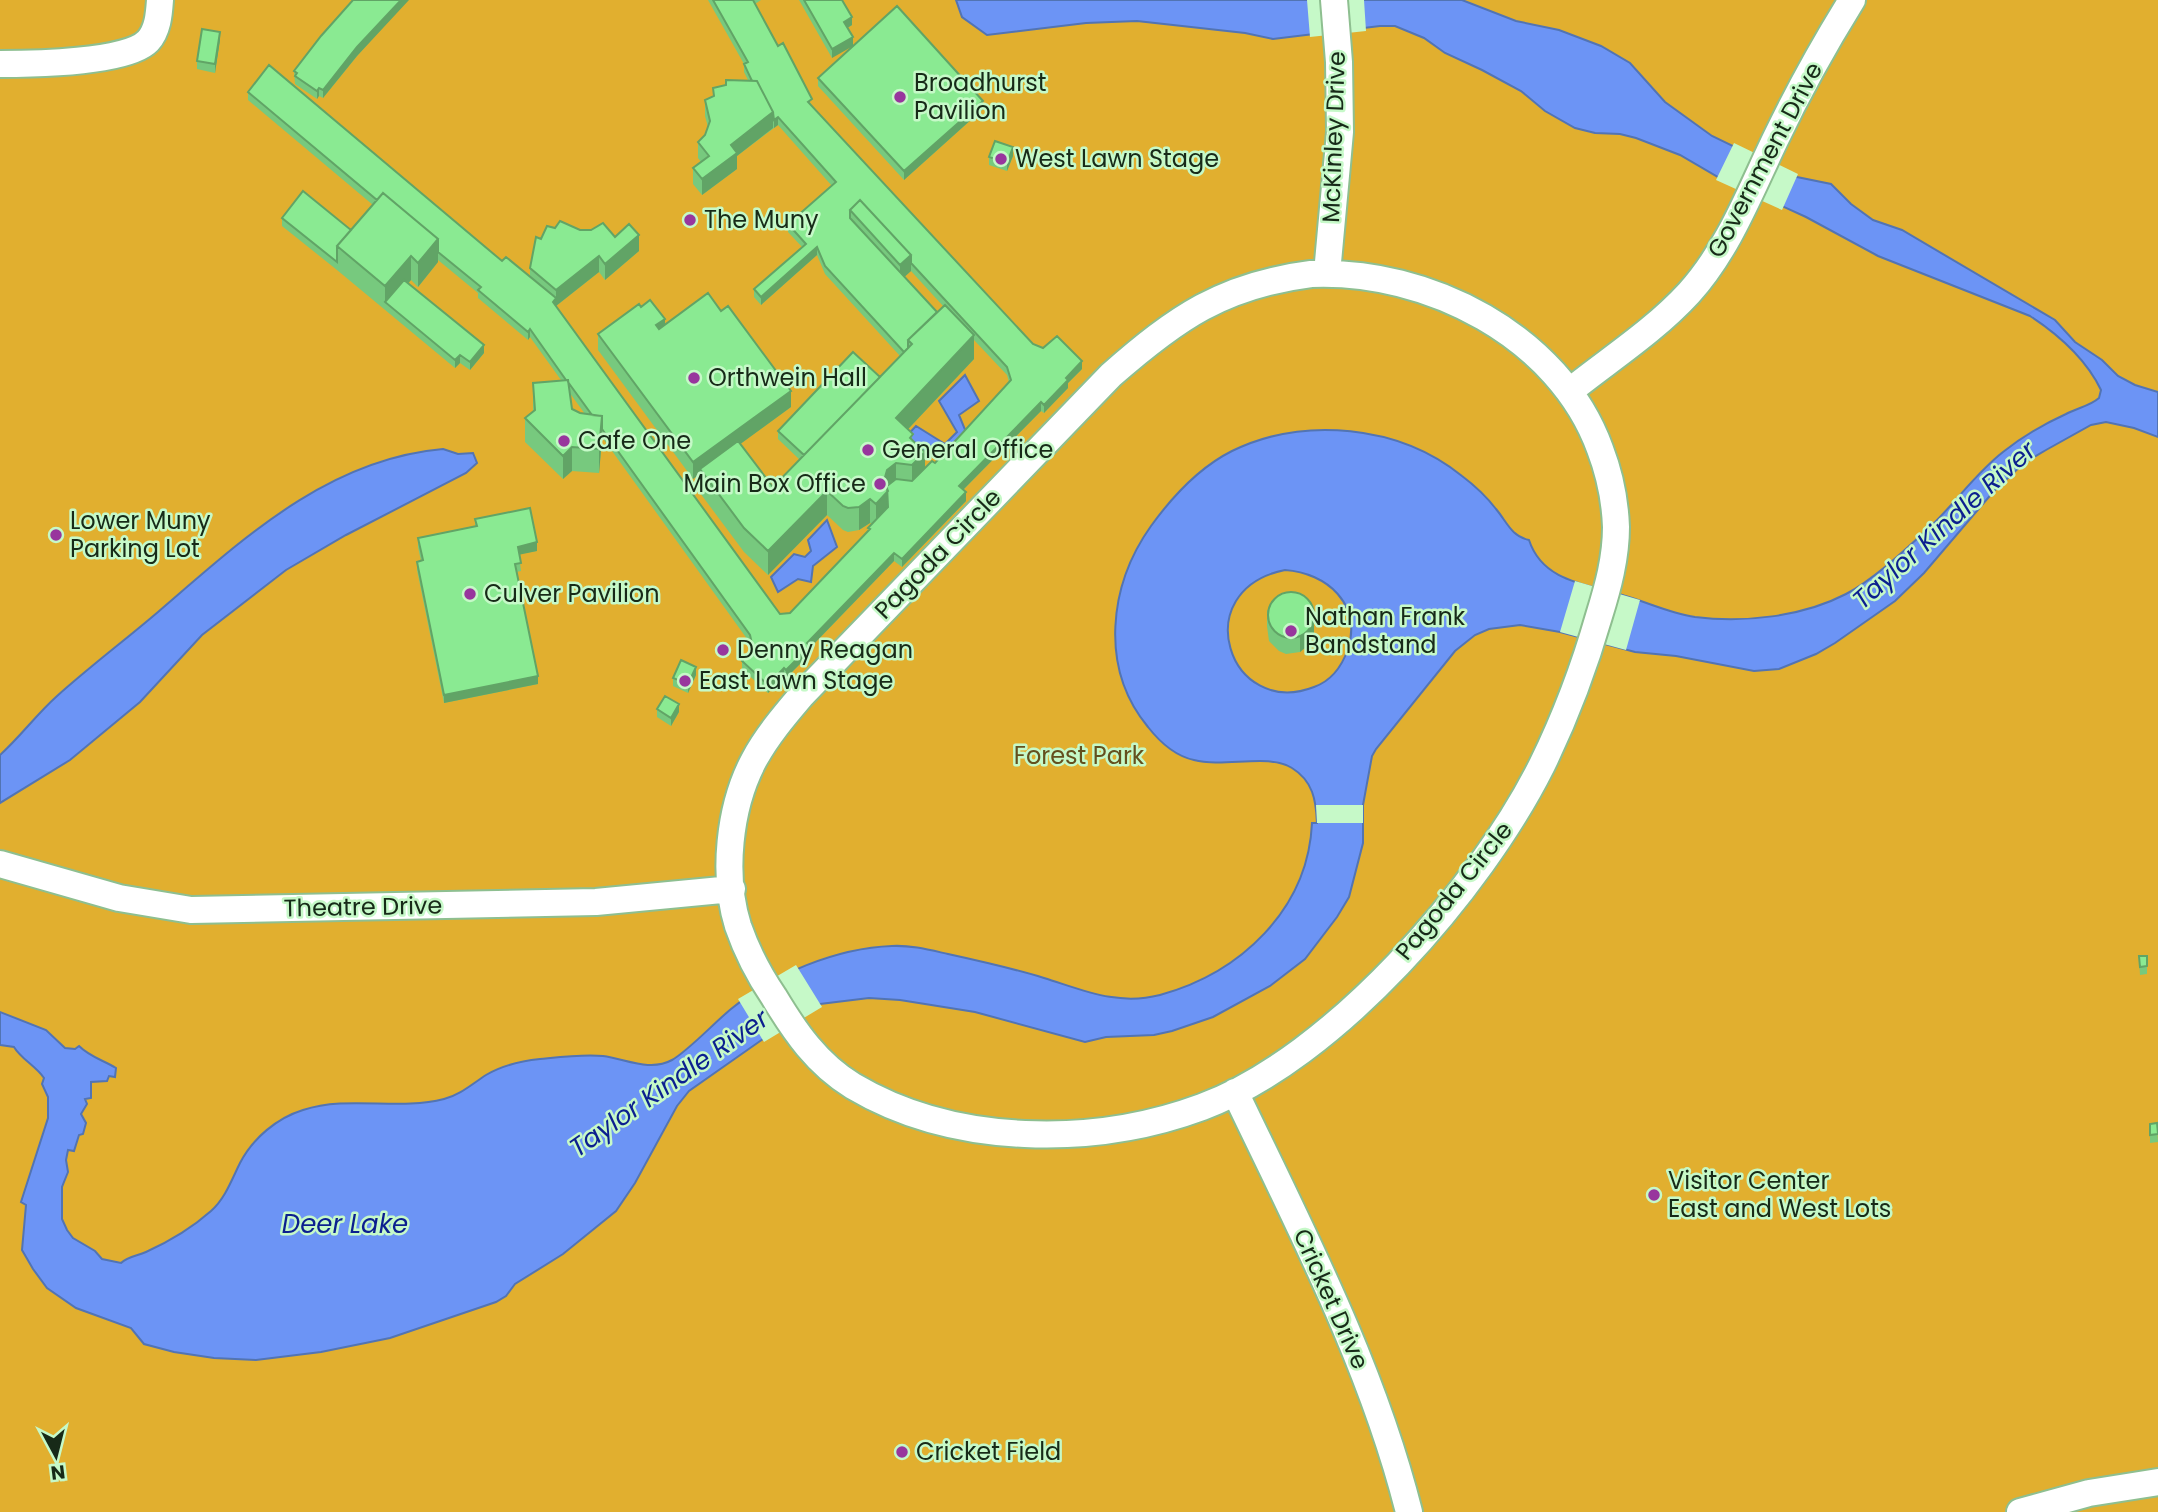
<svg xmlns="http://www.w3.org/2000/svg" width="2158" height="1512" font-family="Poppins,sans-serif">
<rect width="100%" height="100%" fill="#c6f9c8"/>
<!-- green -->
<path fill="#e1af2f" d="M0 0H2158V1512H0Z"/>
<!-- water -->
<path fill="#6c94f5" stroke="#5274b3" stroke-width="2" fill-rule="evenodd" d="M956 0H1462L1516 21 1559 30 1601 46 1630 63 1665 102 1712 136 1797 177 1831 184 1851 204 1873 220 1902 230 2055 320 2075 342 2102 360 2118 376 2135 385 2158 392V437L2134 428 2106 422 2091 425 2046 450 2024 463 1994 491 1924 573 1895 601 1835 643 1816 654 1779 669 1754 671 1676 656 1635 652 1560 632 1520 625 1489 629 1475 635 1455 651 1376 749 1372 756 1363 805V843L1349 897 1337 917 1305 959 1270 986 1213 1017 1172 1031 1154 1035 1106 1037 1085 1042 975 1012 900 1000 869 998 820 1004 763 1039 689 1091 677 1106 635 1183 616 1211 563 1254 515 1284 506 1296 496 1302 390 1338 321 1352 256 1360 214 1358 174 1352 144 1344 131 1328 76 1308 47 1288 33 1269 22 1250 26 1205 21 1202 48 1118V1097L42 1084 44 1078C36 1066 21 1059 14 1047L0 1045V1012L46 1030 65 1048 75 1049 79 1046C90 1057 103 1060 116 1068L115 1077 109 1076 107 1081 91 1082V1098L85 1099 87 1104 81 1114 86 1123 83 1134 79 1135 74 1151 68 1150 66 1160 68 1172 62 1187V1219L67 1230 73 1238 95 1251 102 1259 121 1263C128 1256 137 1256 146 1252 168 1242 193 1227 211 1211 225 1199 232 1179 240 1163 253 1138 277 1118 303 1110 349 1095 398 1111 444 1099 460 1095 472 1084 486 1075 503 1065 521 1061 540 1059 560 1057 583 1054 603 1056 626 1059 650 1072 672 1060 688 1051 715 1022 731 1009 773 974 837 948 892 946 911 945 930 950 948 954 980 961 1012 968 1044 978 1083 990 1117 1006 1160 995 1240 973 1308 910 1312 823H1317C1316 800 1313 781 1292 768 1269 753 1224 768 1194 760 1175 756 1159 741 1148 727 1099 668 1109 585 1151 526 1172 497 1200 467 1232 451 1304 416 1399 425 1462 476 1474 485 1486 496 1496 509 1507 522 1511 536 1529 540 1542 580 1583 584 1619 594 1645 601 1668 613 1695 617 1743 623 1802 617 1846 594 1875 579 1908 547 1932 525 1956 502 1976 473 2003 452 2022 437 2044 424 2066 414 2077 408 2090 406 2099 398L2101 390C2086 359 2059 335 2030 316L1878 256 1806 217 1718 177 1680 155 1636 138 1620 134 1595 133 1575 128 1545 111 1521 91 1482 70 1445 53 1424 38 1395 26H1380L1273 39 1245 33 1137 21 1086 23 987 35 962 17ZM1285 570C1327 573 1362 604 1348 649 1342 666 1331 681 1314 687 1229 720 1186 590 1285 570Z
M965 375 979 401 959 415 966 432 946 453 929 445 922 462 901 442 916 426 945 444 957 432 939 401Z
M443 449 458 454 473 453 477 463 466 473 346 535 286 570 202 635 140 702 70 760 0 803V755C20 737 36 715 56 697 88 668 124 641 158 612 242 540 327 459 443 449Z
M827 520 837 547 813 566 811 582 798 579 778 592 771 577 794 554 805 557 811 551 808 540Z"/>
<!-- pier -->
<path fill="#c6f9c8" d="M1307 0H1364L1366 31 1310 37Z
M1734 143 1798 174 1782 210 1716 180Z
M1575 581 1640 600 1626 650 1560 632Z
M1316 805H1363V823H1317Z
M796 965 822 1007 764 1042 738 999Z"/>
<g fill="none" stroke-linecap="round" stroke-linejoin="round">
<defs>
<path id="minor" d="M0 64C31 64 127 63 148 41 158 30 159 14 160 0
M1327 273 1340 132 1339 62 1334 0
M1311 274C1428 269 1559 336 1600 449 1610 475 1615 500 1616 527 1616 558 1608 587 1599 616 1584 668 1566 716 1542 765 1480 889 1334 1058 1202 1107 1094 1147 954 1146 853 1086 817 1064 795 1032 774 997 759 975 747 952 738 926 722 875 729 807 754 760 767 736 784 716 801 696L1111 375C1176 318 1223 285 1311 274Z
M1570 391C1610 359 1654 331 1689 293 1728 250 1750 192 1775 140 1798 92 1824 45 1852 0
M0 864 119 898 191 910 596 902 732 889
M1235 1092C1300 1228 1372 1365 1409 1512
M2020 1512 2089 1493 2158 1482"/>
</defs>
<!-- minor casing -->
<use href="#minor" stroke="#8ebf90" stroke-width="30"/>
<!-- minor -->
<use href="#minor" stroke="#fff" stroke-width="26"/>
</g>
<!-- wall -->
<path fill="#77c97e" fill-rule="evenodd" d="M708 0H761L755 4 812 106 1033 344 1082 369 1068 383V388L1044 413 1041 411 963 490 966 501 902 567 894 561 810 648V654L786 678 784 676 768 693 742 669V661L752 649 750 643 602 437 599 473 572 471 563 479 525 442V418L533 411V383L561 380 530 337 528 340 509 324 478 298V293L438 260V262L418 287 411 280 408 284 484 353 470 370 460 363 455 368 337 270 282 226V218L351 230 373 205 248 100V92L502 261 530 276V268L541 239 555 228 580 230 615 237 639 251 605 280 599 272 556 306 780 614 790 613 868 532V528L872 524 870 523 859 530 848 532 843 530 827 515 768 575 744 552 700 493V474L693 479 598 350V334L641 307 665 325 791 407 740 444 773 487 800 460 778 439V431L880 377 900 356 825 274 817 255 761 305 754 297V289L802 247 788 232V224L832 186 778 125 737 156V169L702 195 693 184V168L701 162 698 158V142L705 135 708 127 705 116V100L713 96V88L748 80 744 72V64ZM911 271 943 306 937 312 904 277ZM974 340 1007 375 1009 382 935 463 925 468 908 429 974 359ZM569 392 585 414 580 413 572 409Z
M799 0H842L852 25 847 28 832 58Z
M406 2 357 56 323 98 319 96 317 99 295 84 294 71Z
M220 40 215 73 197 69V61Z
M818 78 983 109 904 180 818 86Z
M1013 156 1007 171 989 165V157Z
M475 519 537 551 519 554 521 571 516 572 538 684 444 703 417 570V562L421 561 418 547V538L475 527Z
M1267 610 1314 636 1311 643 1300 652 1286 654 1279 651 1269 641 1267 626Z
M696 675 688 693 673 686V678Z
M657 709 679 712 671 726 657 717Z
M2139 956H2147V974L2140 975Z
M2157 1123 2158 1142 2150 1143V1124Z"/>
<!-- shaded-wall -->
<path fill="#61a466" d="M401 0H409L357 56 323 98V90L357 47Z
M852 17V25L844 30V22Z
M220 32V40L215 73V64Z
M853 37V46L832 58V49Z
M319 88V96L317 99V91Z
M983 101V109L904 180V171Z
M773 112V128L737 156V169L702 195V179L731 145Z
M778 117V125L774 128V120Z
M1013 147V156L1007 171V163Z
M639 235V251L605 280V264Z
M438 239V262L418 287V263Z
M817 247V255L761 305V297Z
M911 255V271L900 281V265Z
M411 256V280L389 305 385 302V286Z
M599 256V272L556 306 553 302 556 298V290Z
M665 319V335L656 325Z
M530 329V337L528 340V332Z
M974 335V359L896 442V418Z
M484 345V353L470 370V362Z
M460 355V363L455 368V360Z
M1082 361V369L1068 383V388L1044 413V405L1066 378Z
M791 391V407L702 472 700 469V474L693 479V462Z
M1041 402V411L959 494V486Z
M602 416V440L599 473V449Z
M572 447V471L563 479V456Z
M925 452V476L912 489V465Z
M896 463V487L888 515 876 528V504L887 470Z
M827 491V515L768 575V551Z
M966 492V501L902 567V559Z
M870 499V523L859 530V507Z
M537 542V551L518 555V547Z
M894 553V561L810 648V654L786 678V670L807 643Z
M1314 620V636L1311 643 1300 652V636Z
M696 667V675L688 693V684Z
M784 668V676L768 693V685Z
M538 676V684L444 703V695Z
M679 704V712L671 726V718Z"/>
<!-- building -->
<path fill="#8aea92" stroke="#61a466" stroke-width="2" d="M353 0H401L357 47 323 90 319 88 317 91 295 76 297 73 294 71 321 36Z
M713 0H753L778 46 783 43 812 99 808 102 1033 344 1043 348 1057 336 1082 361 1066 378 1068 380 1044 405 1041 402 959 486 966 492 902 559 894 553 807 643 810 646 786 670 784 668 768 685 742 661 753 648 750 635 602 429V416L592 415 568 382V380H566L530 329 528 332 509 316 478 290 481 287 438 252V239L383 193 377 200 248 92 269 65 502 261 506 257 556 298 553 302 780 614 790 613 870 529 868 528 888 507 887 486 896 479 912 481 932 461 935 463 1011 380 1007 367 911 263V255L860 200 850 210V218L937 312 908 340V348L904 352 825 266 817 247 761 297 754 289 806 244 788 224 836 182 778 117 774 120 773 112 757 81H752L744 64 748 62Z
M804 0H842L852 17 844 22 853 37 832 49Z
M897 6 983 101 904 171 818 78Z
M202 29 220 32 215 64 197 61Z
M726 80 757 81 773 112 731 145 737 153 702 179 693 168 709 156 698 142 705 135 710 121 705 100 714 96 713 88 726 85Z
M995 141 1013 147 1007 163 989 157Z
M303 191 351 230 337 246V262L282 218Z
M383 193 438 239 418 263 411 256 385 286 337 246Z
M860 200 911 255 900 265 850 210Z
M560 221 580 230H591L603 223 615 237 629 224 639 235 605 264 599 256 556 290 530 268 536 237 541 239 547 226 555 228Z
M404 280 484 345 470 362 460 355 455 360 385 302Z
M708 293 721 311 728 306 791 391 693 462 598 334 639 304 641 307 650 300 665 319 656 325 659 329Z
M945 305 974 335 896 418 913 434 910 438 925 452 912 465 896 463 887 470 884 481 888 491 876 504 870 499 859 507 848 508 843 506 827 491 768 551 744 528 700 469 738 441 773 487 912 344 908 340Z
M853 352 880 377 804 455 778 431Z
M568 380 572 409 580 413 602 416 599 449 572 447 563 456 525 418 535 410 533 383Z
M530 508 537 542 518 547 521 563 515 564 538 676 444 695 417 562 423 560 418 538 477 526 475 519Z
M1268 615a23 23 0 1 1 46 0a23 23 0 1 1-46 0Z
M681 660 696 667 688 684 673 678Z
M665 696 679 704 671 718 657 709Z
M2139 956H2147V966L2140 967Z
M2157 1123 2158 1134 2150 1135V1124Z"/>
<!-- markers -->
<g fill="#98369d" stroke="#c6f9c8" stroke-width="2.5">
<circle cx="900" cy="97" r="7"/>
<circle cx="1001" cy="159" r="7"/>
<circle cx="690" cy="220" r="7"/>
<circle cx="694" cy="378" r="7"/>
<circle cx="564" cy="441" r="7"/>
<circle cx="868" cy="450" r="7"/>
<circle cx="880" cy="484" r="7"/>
<circle cx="56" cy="535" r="7"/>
<circle cx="470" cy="594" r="7"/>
<circle cx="1291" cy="631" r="7"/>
<circle cx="723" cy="650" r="7"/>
<circle cx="685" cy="681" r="7"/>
<circle cx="1654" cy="1195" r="7"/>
<circle cx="902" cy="1452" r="7"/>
</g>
<g text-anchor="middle" stroke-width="5" stroke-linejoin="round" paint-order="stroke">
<!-- poi labels -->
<g font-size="24" fill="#172a18" stroke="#c6f9c8" text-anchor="start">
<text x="914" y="91">Broadhurst<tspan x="914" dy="28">Pavilion</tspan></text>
<text x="1015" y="167">West Lawn Stage</text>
<text x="704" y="228">The Muny</text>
<text x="708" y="386">Orthwein Hall</text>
<text x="578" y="449">Cafe One</text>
<text x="882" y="458">General Office</text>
<text x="866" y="492" text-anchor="end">Main Box Office</text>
<text x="70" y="529">Lower Muny<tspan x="70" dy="28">Parking Lot</tspan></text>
<text x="484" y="602">Culver Pavilion</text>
<text x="1305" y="625">Nathan Frank<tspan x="1305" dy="28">Bandstand</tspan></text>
<text x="737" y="658">Denny Reagan</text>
<text x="699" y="689">East Lawn Stage</text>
<text x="1668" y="1189">Visitor Center<tspan x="1668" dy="28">East and West Lots</tspan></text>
<text x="916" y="1460">Cricket Field</text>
</g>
<!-- street labels -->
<g font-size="24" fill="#172a18" stroke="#c6f9c8">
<text transform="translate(1334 137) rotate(-88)" y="8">McKinley Drive</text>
<text transform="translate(1765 160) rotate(-62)" y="8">Government Drive</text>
<text transform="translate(938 554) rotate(-46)" y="8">Pagoda Circle</text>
<text transform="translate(1454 891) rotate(-51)" y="8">Pagoda Circle</text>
<text transform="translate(363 907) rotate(-1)" y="8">Theatre Drive</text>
<text transform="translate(1331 1299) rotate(66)" y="8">Cricket Drive</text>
</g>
<!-- park labels -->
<g font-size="24" fill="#644f1d" stroke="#c6f9c8">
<text x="1079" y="764">Forest Park</text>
</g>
<!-- water labels -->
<g font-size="26" font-style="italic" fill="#0b1f8f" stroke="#c6f9c8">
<text transform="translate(1944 525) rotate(-42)" y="9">Taylor Kindle River</text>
<text transform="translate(669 1083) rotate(-35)" y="9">Taylor Kindle River</text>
<text x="345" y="1233">Deer Lake</text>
</g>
</g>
<!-- north arrow -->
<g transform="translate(56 1456) rotate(173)" stroke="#c6f9c8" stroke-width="5" paint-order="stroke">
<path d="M0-5L12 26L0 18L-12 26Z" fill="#172a18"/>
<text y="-10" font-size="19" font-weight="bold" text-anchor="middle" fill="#172a18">N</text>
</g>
</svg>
